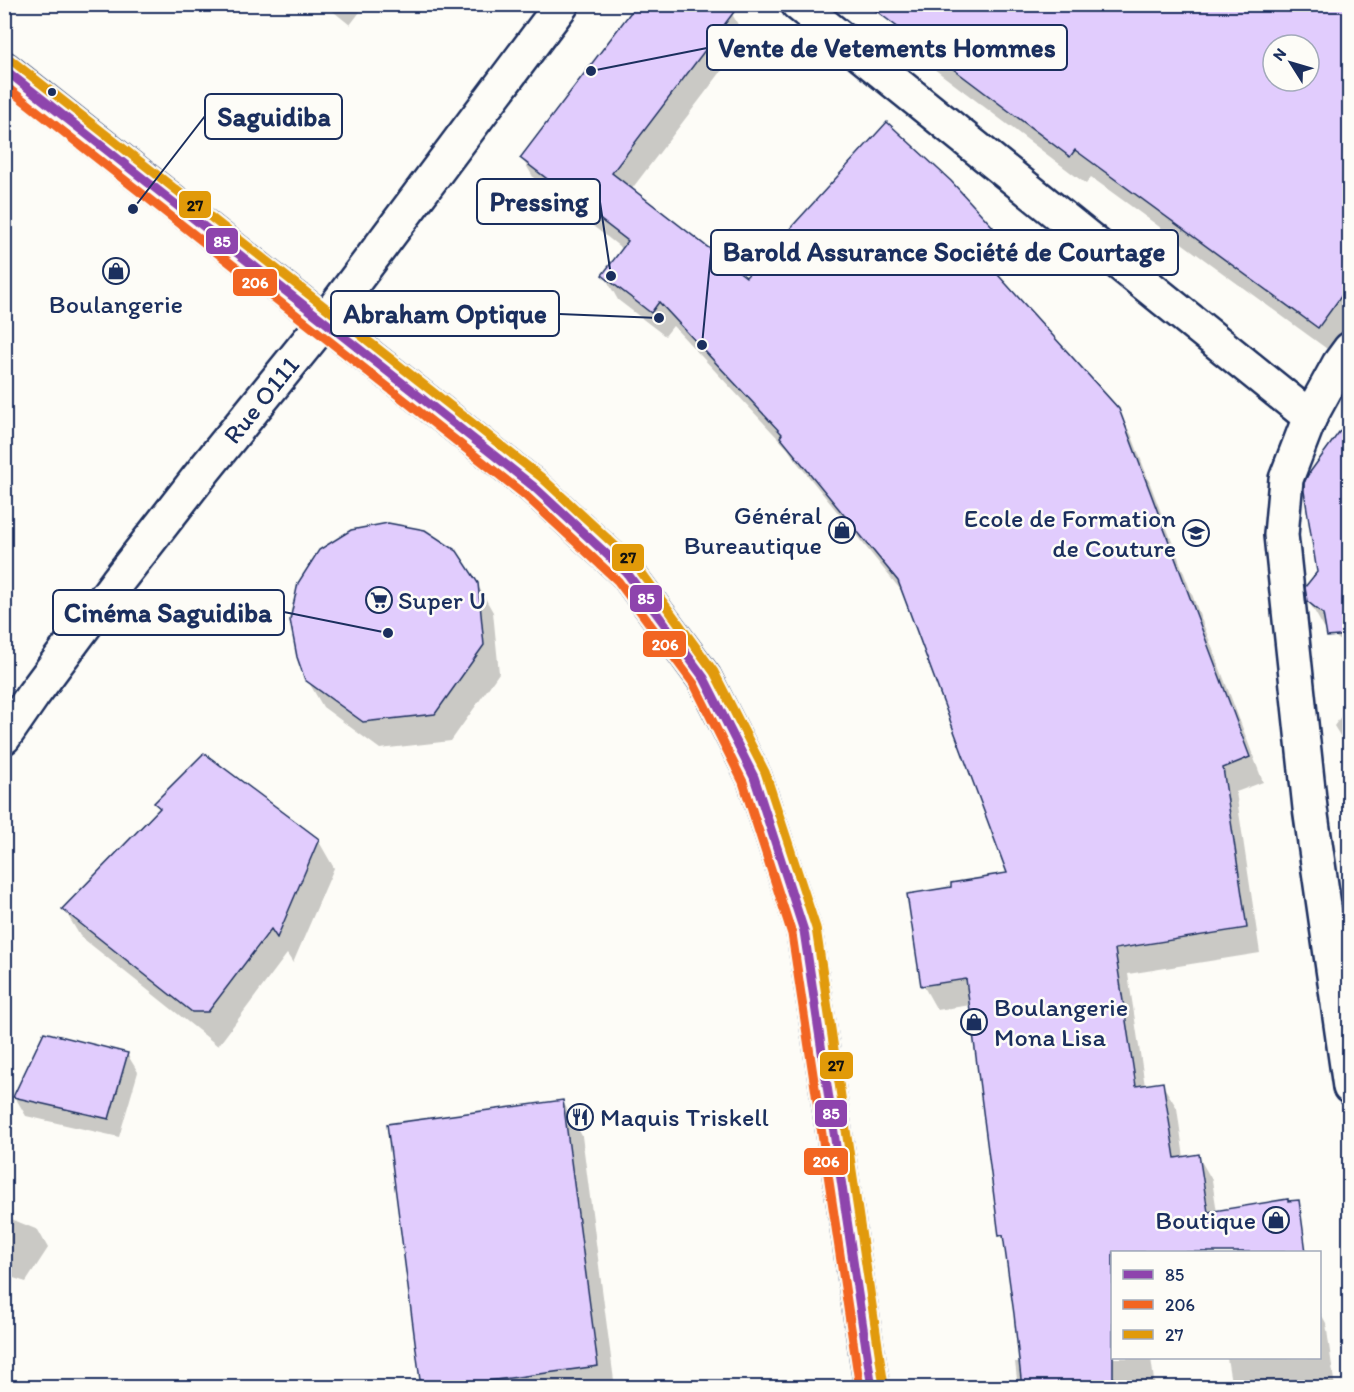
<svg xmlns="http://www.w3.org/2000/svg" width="1354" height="1392" font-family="Itim,sans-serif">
<rect width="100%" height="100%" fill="#fdfcf7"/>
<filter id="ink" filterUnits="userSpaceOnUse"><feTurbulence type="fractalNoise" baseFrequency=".0167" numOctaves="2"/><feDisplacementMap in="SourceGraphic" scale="12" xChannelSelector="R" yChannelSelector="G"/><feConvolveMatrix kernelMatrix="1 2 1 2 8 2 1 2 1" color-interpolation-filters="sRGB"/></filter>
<g filter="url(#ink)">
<!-- shadow -->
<path fill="#0003" fill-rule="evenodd" d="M324 4H366L350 25Z
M1350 4V332L1334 354 1091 177 1086 184 913 53 897 25ZM1273 45H1309V81H1273Z
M732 14 746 39 631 190 746 279 991 228 1006 253 989 267 1118 410 1132 436 1263 782 1236 792 1260 953 1128 974 1145 1086 1162 1084 1177 1108 1184 1158 1198 1156 1212 1180 1217 1212 1301 1226 1305 1252H1112V1358H1151L1155 1388H1018L1015 1362H1021L1006 1244 1001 1235 971 1005 937 1010 923 985 953 888 1009 874 904 594 796 461 788 449 673 326 665 336 618 300 604 275 624 250 536 182 522 158Z
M1318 573 1323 611 1321 614 1350 636V648L1324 628 1308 600Z
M477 584 493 612 499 673 451 741 380 749 323 707 307 679Z
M1350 704V752L1334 726Z
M156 803 318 840 334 868 293 963 287 954 218 1046 80 936 64 909 160 810Z
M127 1054 138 1072 119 1137 26 1116 15 1097Z
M563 1102 582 1136 615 1388H423Z
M4 1216 38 1230 48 1248 26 1282 4 1275Z
M1320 1312 1326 1323 1335 1388H1232L1227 1358H1320Z"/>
<!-- building -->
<path fill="#e1ccfd" stroke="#1b2f5e" stroke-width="1.5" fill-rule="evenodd" d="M637 4H740L612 173 746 277 887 122 951 181 993 227 972 246 1119 409 1250 757 1223 768 1247 928 1115 949 1136 1086 1163 1082 1175 1158 1199 1154 1208 1212 1288 1199V1201L1299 1200 1306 1252H1113V1388H1022L1014 1314 1003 1235 999 1236 966 979 921 986 907 894 951 887V883L988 877V876L1007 873 898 581 780 437 782 434 659 302 651 313 602 275 628 241 520 158Z
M867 4H1350V284L1318 328 1075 150 1070 157ZM1273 45H1309V81H1273Z
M1350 417V635L1327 637 1323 614 1307 601 1305 587 1317 572 1304 491V483L1308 475Z
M388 523 425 530 457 551 478 583 484 645 435 714 363 722 305 680 297 657 290 620 298 583 319 550 351 530Z
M204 753 319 839 277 938 271 929 208 1012H192L62 909 160 808 154 803Z
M44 1032 128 1053 109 1119 13 1097Z
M563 1100 598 1366 436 1388H421L387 1124Z"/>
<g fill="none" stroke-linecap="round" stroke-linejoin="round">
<defs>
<g id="minor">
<path d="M798 4 1310 417"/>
<path d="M1350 349 1339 364 1310 417 1286 479 1281 535 1310 808 1350 1087"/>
<path id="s1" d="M4 737 33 695 117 582 205 469 324 322 562 4"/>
</g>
<path id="major" d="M4 69 533 486 627 573 704 678 754 777 804 931 872 1388"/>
</defs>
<!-- minor casing -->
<use href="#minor" stroke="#1b2f5e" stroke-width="38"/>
<!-- major casing -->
<use href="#major" stroke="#1b2f5e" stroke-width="38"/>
<!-- minor -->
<use href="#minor" stroke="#fdfcf7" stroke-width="33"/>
<!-- major -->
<use href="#major" stroke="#fadf96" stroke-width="33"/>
<defs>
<path id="bus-1" d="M4 69 533 486 627 573 704 678 754 777 804 931 872 1388"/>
<path id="bus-2" d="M4 85 525 495 618 581 694 684 743 782 792 934 860 1388"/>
<path id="bus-3" d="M11 60 541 477 636 565 714 672 765 772 816 928 884 1386"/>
</defs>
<!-- bus-1 casing -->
<use href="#bus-1" stroke="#fdfcf7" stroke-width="14"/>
<!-- bus-2 casing -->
<use href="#bus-2" stroke="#fdfcf7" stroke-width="14"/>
<!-- bus-3 casing -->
<use href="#bus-3" stroke="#fdfcf7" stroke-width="14"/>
<!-- bus-1 -->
<use href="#bus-1" stroke="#8e44ad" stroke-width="9"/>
<!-- bus-2 -->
<use href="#bus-2" stroke="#f26522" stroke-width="9"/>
<!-- bus-3 -->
<use href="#bus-3" stroke="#e19a09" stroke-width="9"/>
</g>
</g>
<!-- icons -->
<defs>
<symbol id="shop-ring" viewBox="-11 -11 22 22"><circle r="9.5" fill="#fdfcf7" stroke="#1b2f5e" stroke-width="1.5"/><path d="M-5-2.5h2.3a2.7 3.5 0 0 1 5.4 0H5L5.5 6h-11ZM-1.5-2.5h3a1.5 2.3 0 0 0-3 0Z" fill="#1b2f5e"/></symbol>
<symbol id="school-ring" viewBox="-11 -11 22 22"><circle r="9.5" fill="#fdfcf7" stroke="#1b2f5e" stroke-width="1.5"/><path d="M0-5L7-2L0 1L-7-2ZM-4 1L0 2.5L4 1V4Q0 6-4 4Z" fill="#1b2f5e"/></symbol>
<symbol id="supermarket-ring" viewBox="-11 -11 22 22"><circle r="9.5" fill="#fdfcf7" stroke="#1b2f5e" stroke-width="1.5"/><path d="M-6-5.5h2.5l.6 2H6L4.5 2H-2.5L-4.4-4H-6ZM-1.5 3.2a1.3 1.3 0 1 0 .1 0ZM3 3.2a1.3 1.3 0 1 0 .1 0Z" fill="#1b2f5e"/></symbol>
<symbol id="restaurant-ring" viewBox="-11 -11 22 22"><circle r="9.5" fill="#fdfcf7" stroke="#1b2f5e" stroke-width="1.5"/><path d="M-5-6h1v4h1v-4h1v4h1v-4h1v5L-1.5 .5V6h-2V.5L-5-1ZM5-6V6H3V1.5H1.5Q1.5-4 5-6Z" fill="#1b2f5e"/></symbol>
</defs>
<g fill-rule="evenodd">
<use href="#shop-ring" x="101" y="256" width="30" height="30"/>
<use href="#shop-ring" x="827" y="515" width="30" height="30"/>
<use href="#school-ring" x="1181" y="518" width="30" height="30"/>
<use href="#supermarket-ring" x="364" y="585" width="30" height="30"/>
<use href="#shop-ring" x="959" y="1007" width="30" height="30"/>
<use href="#restaurant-ring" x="565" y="1102" width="30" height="30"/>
<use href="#shop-ring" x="1261" y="1205" width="30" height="30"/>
</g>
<!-- markers -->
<circle fill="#1b2f5e" stroke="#fdfcf7" stroke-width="2" cx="52" cy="92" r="5"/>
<g text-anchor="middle" stroke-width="5" stroke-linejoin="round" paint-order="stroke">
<!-- poi labels -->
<g font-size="26" fill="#1b2f5e" stroke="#fdfcf7" text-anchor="end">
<text x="116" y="313" text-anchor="middle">Boulangerie</text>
<text x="822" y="524">Général<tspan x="822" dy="30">Bureautique</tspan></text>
<text x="1176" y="527">Ecole de Formation<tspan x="1176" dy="30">de Couture</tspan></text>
<text x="398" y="609" text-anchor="start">Super U</text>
<text x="994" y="1016" text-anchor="start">Boulangerie<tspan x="994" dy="30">Mona Lisa</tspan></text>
<text x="600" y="1126" text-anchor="start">Maquis Triskell</text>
<text x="1256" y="1229">Boutique</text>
</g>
<!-- street labels -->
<g font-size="26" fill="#1b2f5e" stroke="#fdfcf7">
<text dy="9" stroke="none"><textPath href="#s1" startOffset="424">Rue O111</textPath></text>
</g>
</g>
<!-- callouts -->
<path fill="none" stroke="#1b2f5e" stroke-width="2" d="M591 71L707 48M133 209L205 116M611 276L600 202M702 345L711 252M659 318L559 314M388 633L284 612"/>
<g fill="#1b2f5e" stroke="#fdfcf7" stroke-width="2">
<circle cx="591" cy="71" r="6"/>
<circle cx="133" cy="209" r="6"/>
<circle cx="611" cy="276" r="6"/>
<circle cx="702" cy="345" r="6"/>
<circle cx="659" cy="318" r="6"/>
<circle cx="388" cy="633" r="6"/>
</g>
<g fill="#fdfcf7" stroke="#1b2f5e" stroke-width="2">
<rect x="707" y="25" width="360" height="45" rx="6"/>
<rect x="205" y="94" width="137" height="45" rx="6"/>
<rect x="477" y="179" width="123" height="45" rx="6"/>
<rect x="711" y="230" width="467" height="45" rx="6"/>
<rect x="331" y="291" width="228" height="45" rx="6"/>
<rect x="53" y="590" width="231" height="45" rx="6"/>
</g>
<g font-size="27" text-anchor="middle" font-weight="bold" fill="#1b2f5e">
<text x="887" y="57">Vente de Vetements Hommes</text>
<text x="274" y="126">Saguidiba</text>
<text x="539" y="211">Pressing</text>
<text x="944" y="261">Barold Assurance Société de Courtage</text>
<text x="445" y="323">Abraham Optique</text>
<text x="168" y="622">Cinéma Saguidiba</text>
</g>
<g stroke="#fdfcf7" stroke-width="2">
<rect x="178" y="190" width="34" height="29" rx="6" fill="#e19a09"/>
<rect x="205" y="227" width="34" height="28" rx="6" fill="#8e44ad"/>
<rect x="232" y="268" width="46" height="29" rx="6" fill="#f26522"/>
<rect x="611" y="543" width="34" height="29" rx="6" fill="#e19a09"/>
<rect x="629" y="584" width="34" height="29" rx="6" fill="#8e44ad"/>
<rect x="642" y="630" width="45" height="28" rx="6" fill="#f26522"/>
<rect x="819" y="1051" width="35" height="29" rx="6" fill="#e19a09"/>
<rect x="814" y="1099" width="34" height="29" rx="6" fill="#8e44ad"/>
<rect x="803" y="1147" width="46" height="29" rx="6" fill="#f26522"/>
</g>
<g font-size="16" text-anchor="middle" font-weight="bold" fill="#fff">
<text x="222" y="247">85</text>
<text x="255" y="288">206</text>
<text x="646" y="604">85</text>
<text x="665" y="650">206</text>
<text x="831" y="1119">85</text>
<text x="826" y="1167">206</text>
</g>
<g font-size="16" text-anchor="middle" font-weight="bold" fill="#111">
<text x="195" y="211">27</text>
<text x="628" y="563">27</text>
<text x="836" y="1071">27</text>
</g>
<!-- margin -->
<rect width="1354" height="1392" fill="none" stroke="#fdfcf7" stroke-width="24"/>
<rect x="12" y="12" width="1330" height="1368" fill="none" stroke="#1b2f5e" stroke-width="2" filter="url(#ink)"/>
<!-- legend -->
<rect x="1111" y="1251" width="210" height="108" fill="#fdfcf7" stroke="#a3aaba" stroke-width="1.5"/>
<rect x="1123" y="1270" width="30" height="9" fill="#8e44ad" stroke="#a3aaba" stroke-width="1.5"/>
<text x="1165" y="1281" font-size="18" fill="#1b2f5e">85</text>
<rect x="1123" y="1300" width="30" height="9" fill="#f26522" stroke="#a3aaba" stroke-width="1.5"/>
<text x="1165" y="1311" font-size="18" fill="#1b2f5e">206</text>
<rect x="1123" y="1330" width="30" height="9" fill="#e19a09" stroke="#a3aaba" stroke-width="1.5"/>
<text x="1165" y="1341" font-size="18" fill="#1b2f5e">27</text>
<!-- north arrow -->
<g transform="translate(1291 63) rotate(307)"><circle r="28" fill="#fdfcf7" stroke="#a3aaba" stroke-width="1.5"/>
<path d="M0-4.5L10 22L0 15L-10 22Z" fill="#1b2f5e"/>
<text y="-9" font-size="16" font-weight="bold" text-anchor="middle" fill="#1b2f5e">N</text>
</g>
</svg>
